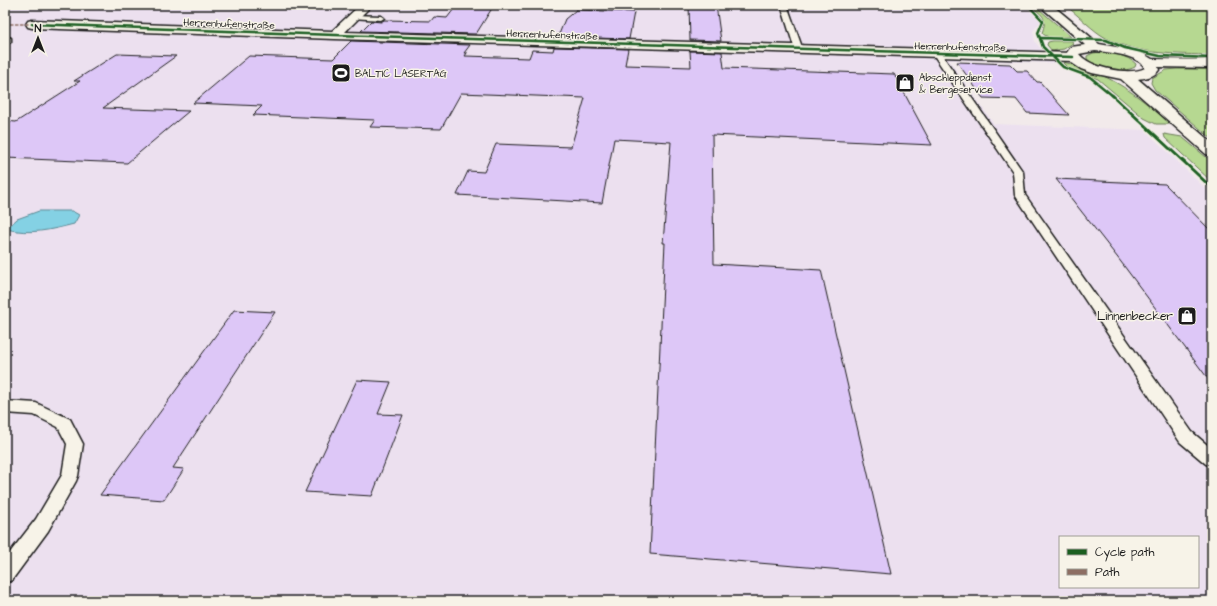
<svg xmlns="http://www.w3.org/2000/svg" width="1217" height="606" font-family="'Architects Daughter',sans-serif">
<rect width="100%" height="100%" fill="#f2eaeb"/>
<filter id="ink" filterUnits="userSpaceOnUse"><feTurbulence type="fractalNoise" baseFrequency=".025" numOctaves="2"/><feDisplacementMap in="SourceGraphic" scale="8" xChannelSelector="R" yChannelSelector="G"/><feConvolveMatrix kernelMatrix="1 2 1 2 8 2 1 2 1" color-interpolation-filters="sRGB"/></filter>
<g filter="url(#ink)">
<!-- built -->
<path fill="#ece0ef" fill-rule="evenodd" d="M5 5H1023L1041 21 1033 31 1035 42 1054 63 949 60 994 124 1145 130 1212 195V601H5ZM1060 537H1198V587H1060Z"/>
<!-- green -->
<path fill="#b6d891" stroke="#697a56" d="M1029 5H1034L1039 9 1071 37C1062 36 1050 41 1042 33 1048 16 1042 15 1029 5Z
M1065 5H1205L1212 9V55C1176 54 1139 55 1106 38 1093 31 1078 15 1065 5Z
M1053 41H1072L1073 43 1064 49 1052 51 1047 45 1048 42Z
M1100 52C1112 53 1127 55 1136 64L1135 67C1122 74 1098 68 1087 59V56L1093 53Z
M1063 62C1107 72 1138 94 1170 124H1156L1144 118 1098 79 1069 68Z
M1177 69H1212V139L1155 90 1151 83 1152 78 1166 70Z
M1164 134 1182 137 1212 162V182L1165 138Z"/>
<!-- water -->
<path fill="#84d1e4" stroke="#5a8994" d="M39 211H72L79 215 74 224C50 230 31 235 6 229L17 219Z"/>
<!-- building -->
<path fill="#ddc7f7" stroke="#1c1c1c" d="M457 5H494L476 34 361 31 371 21 381 22 384 20 431 21 434 17 447 18Z
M689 5H716L721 41 690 40Z
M576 10 634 12 629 39 558 37 565 19Z
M351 41 470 45 464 53H467L465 56 529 58 532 50 553 51 554 47 628 49 625 65 691 67 690 51 722 52 724 68 894 74 932 145 712 135 714 264 821 270 891 574 650 554 665 243H663L671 142 614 139 602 203 457 195 468 171 484 172 496 144 571 147 585 98 461 93 441 129 370 127 375 120 253 115 262 106 193 103 249 56 333 59Z
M117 54 176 56 103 108 189 111 127 163 5 158V121L16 122 80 81H74Z
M957 62 1010 64 1017 71H1027L1037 82H1040L1069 115 1027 113 1016 99 983 98Z
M1056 179 1165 184 1212 232V384L1121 262Z
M234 310 275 312 173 468 184 469 164 500 100 495Z
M357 380 391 382 378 414 403 415 372 496 305 492Z"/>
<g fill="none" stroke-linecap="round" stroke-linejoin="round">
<defs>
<path id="service" d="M781 5H787L803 50 802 52H796L795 50Z
M354 15 381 16 384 18 381 20 352 18 351 17Z
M5 36 11 38V42L5 43Z
M934 52H940L1023 172 1025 195 1192 432 1212 449V466L1206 464 1180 442 1015 195 1013 172 933 54Z
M5 401 36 403 70 419 83 444 78 476 76 481 48 531 12 580 5 583V559L36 519 62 475 67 444 58 427 34 415 5 413Z"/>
<path id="minor" d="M360 5H372L345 32 1073 53 1078 54 1080 57 1078 60 1073 61 335 39 32 28 28 27 26 24 28 21 32 20 332 31Z"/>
<path id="secondary" d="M1039 5H1052L1099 44 1133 50 1142 53 1152 59 1212 60V68L1158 67 1159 70C1154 77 1145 78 1138 79L1212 143V156L1206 154 1121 79 1092 73 1081 69 1072 63 1066 54 1071 47 1085 45ZM1095 51C1108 52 1139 55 1145 68 1129 76 1090 68 1079 54Z"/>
</defs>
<!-- service casing -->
<use href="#service" stroke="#1c1c1c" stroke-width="3"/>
<!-- minor casing -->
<use href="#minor" stroke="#1c1c1c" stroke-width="3"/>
<!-- secondary casing -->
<use href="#secondary" stroke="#1c1c1c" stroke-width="3"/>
<!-- service -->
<use href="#service" fill="#f7f3e8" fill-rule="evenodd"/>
<!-- minor -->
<use href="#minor" fill="#f7f3e8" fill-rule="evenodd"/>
<!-- secondary -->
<use href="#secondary" fill="#f7f3e8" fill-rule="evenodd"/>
<!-- quiet -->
<path stroke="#8d6e63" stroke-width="1.5" stroke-dasharray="3.5 1.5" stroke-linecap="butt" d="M5 24H32"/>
<defs>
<path id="cycleway-far1" d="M1028 5 1043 21 1038 33 1043 47 1063 67 1090 77 1113 96
M32 24 335 35 1073 57
M1041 38 1106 40 1125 48 1160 56 1212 58"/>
<path id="cycleway" d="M1112 95 1212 188"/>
</defs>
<!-- cycleway-far1 casing -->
<use href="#cycleway-far1" stroke="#f7f3e8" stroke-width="4"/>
<!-- cycleway casing -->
<use href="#cycleway" stroke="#f7f3e8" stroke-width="5"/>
<!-- cycleway-far1 -->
<use href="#cycleway-far1" stroke="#1b5e20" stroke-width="2.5"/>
<!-- cycleway -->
<use href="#cycleway" stroke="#1b5e20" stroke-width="3"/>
</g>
</g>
<!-- icons -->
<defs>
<symbol id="stadium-square" viewBox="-11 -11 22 22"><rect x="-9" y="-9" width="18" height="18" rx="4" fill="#1c1c1c" stroke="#f7f3e8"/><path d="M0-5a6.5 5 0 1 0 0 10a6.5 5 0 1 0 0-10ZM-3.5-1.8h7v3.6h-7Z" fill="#fff"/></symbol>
<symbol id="shop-square" viewBox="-11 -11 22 22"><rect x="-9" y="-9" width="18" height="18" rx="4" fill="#1c1c1c" stroke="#f7f3e8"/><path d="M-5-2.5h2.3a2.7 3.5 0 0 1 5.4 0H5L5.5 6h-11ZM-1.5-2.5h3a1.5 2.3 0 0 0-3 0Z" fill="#fff"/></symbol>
</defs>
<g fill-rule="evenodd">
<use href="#stadium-square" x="330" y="62" width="22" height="22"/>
<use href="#shop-square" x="894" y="72" width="22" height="22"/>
<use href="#shop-square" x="1176" y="305" width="22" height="22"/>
</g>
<g text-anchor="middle" stroke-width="3" stroke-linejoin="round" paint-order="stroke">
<!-- far-street labels -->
<g font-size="10" fill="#1c1c1c" stroke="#f7f3e8">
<text transform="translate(229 23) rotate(2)" y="4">Herrenhufenstraße</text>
<text transform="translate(552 34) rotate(2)" y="4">Herrenhufenstraße</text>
<text transform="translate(960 46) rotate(1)" y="4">Herrenhufenstraße</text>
</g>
<!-- far-poi labels -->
<g font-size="10" fill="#1c1c1c" stroke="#f7f3e8" text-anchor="start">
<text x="355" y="77">BALTIC LASERTAG</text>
<text x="919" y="81">Abschleppdienst<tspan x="919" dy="12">&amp; Bergeservice</tspan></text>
</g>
<!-- poi labels -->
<g font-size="12" fill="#1c1c1c" stroke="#f7f3e8" text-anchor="end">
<text x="1173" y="320">Linnenbecker</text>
</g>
</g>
<!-- margin -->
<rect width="1217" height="606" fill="none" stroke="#f7f3e8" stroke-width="20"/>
<rect x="10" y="10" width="1197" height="586" fill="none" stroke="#1c1c1c" stroke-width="1.5" filter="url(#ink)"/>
<!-- legend -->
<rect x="1059" y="536" width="140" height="52" fill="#f7f3e8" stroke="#9f9d96"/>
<rect x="1067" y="549" width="20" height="6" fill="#1b5e20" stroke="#9f9d96"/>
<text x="1095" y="556" font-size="12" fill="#1c1c1c">Cycle path</text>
<rect x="1067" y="569" width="20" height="6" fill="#8d6e63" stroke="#9f9d96"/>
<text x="1095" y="576" font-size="12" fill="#1c1c1c">Path</text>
<!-- north arrow -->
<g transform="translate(38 38)" stroke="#f7f3e8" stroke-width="3" paint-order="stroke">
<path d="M0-3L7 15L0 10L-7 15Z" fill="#1c1c1c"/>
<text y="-6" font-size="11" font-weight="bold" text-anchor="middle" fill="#1c1c1c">N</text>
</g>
</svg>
